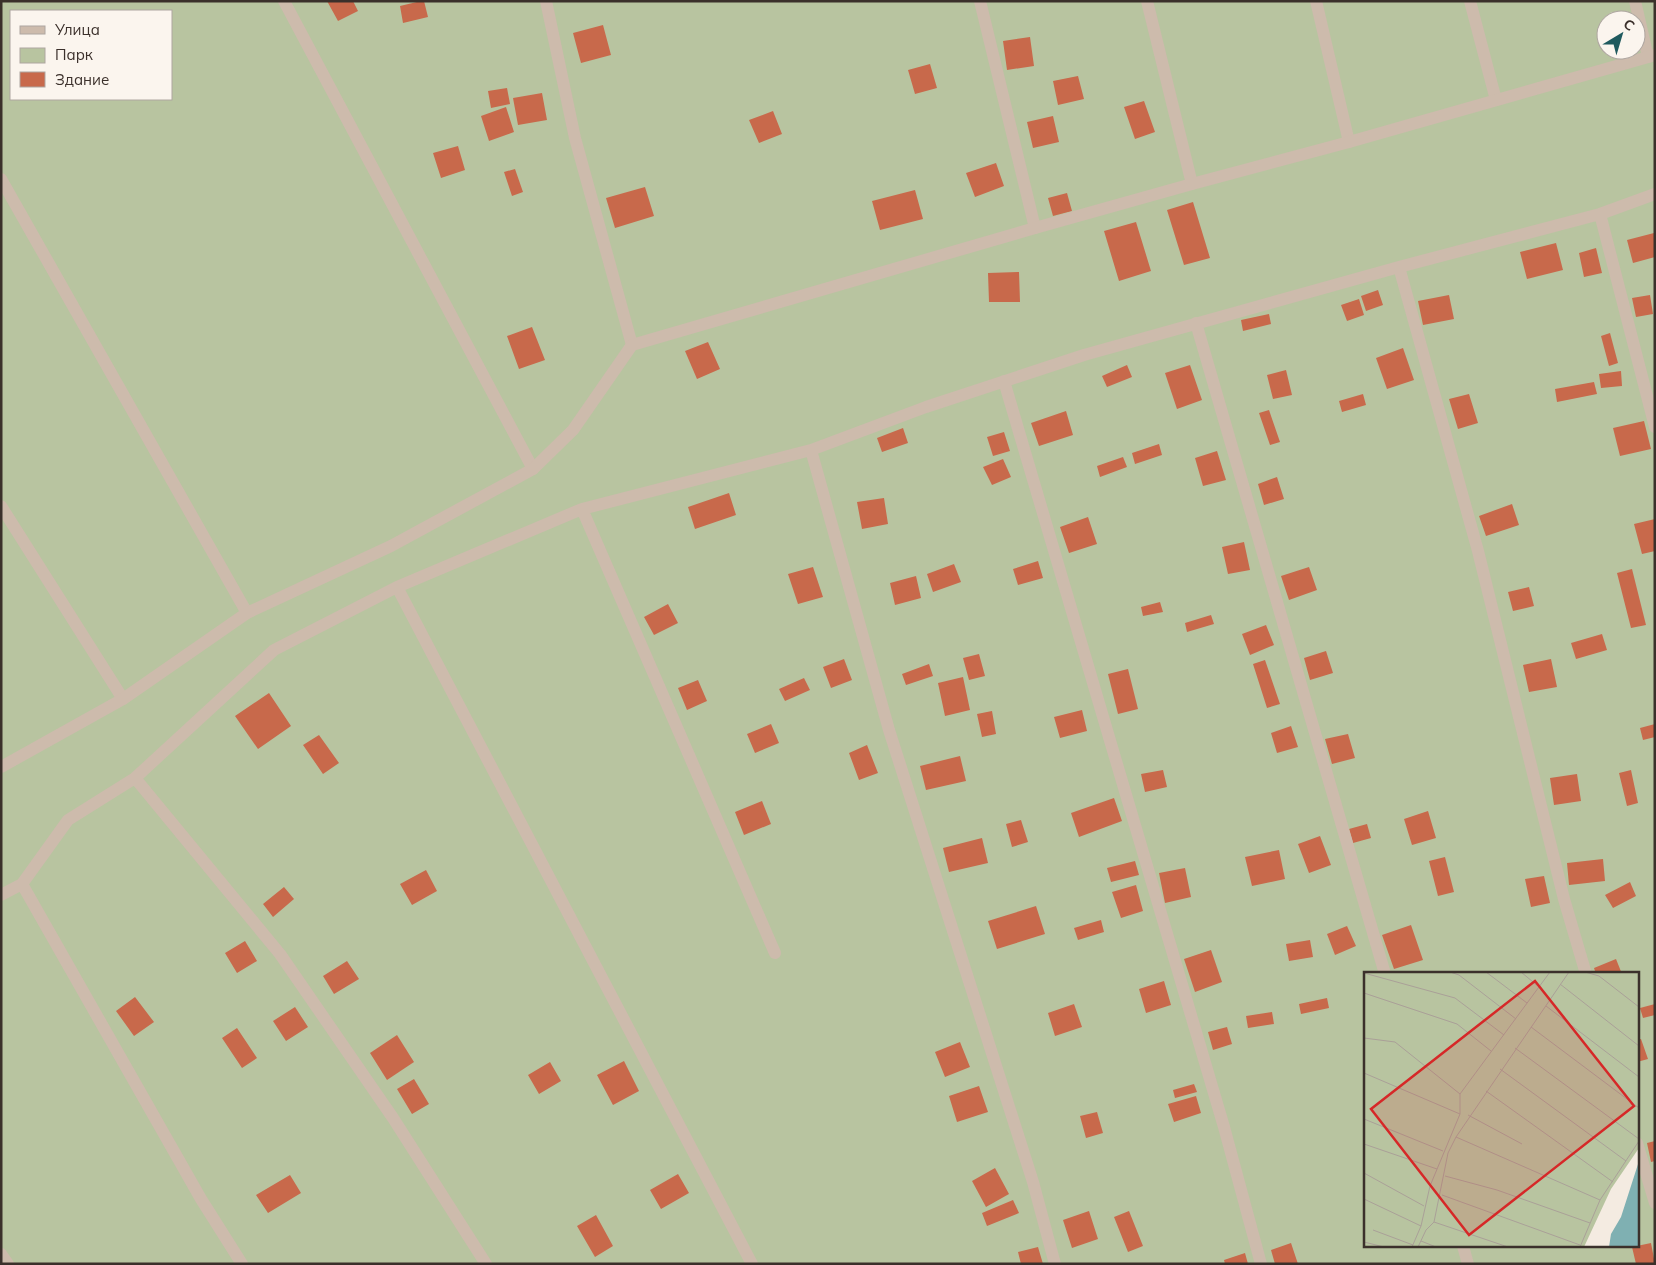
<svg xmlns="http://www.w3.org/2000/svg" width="1656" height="1265" font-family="Mulish,sans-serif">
<rect width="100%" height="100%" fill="#f4ebe1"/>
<!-- green -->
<path fill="#b8c4a0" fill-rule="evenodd" d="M1 1H1655V1264H1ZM11 11H171V99H11ZM1606 20H1636V50H1606ZM1365 974H1637V1246H1365Z"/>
<!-- building -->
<path fill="#c8694b" d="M327 1H353L358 11 338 21Z
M421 1H424L428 17 403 23 400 6Z
M603 25 611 55 581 63 573 33Z
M1030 37 1034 66 1007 70 1003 41Z
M930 64 937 88 915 94 908 70Z
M1078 76 1084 99 1058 105 1053 81Z
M507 88 510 104 491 108 488 91Z
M542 93 547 120 518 125 513 98Z
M1144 101 1155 132 1135 139 1124 107Z
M506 107 514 132 489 141 481 116Z
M773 111 782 134 759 143 749 120Z
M1053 116 1059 142 1033 148 1027 122Z
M458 146 465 170 441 178 433 153Z
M996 163 1004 186 975 197 966 173Z
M515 169 523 192 512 196 504 172Z
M645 187 654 216 615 228 606 198Z
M915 190 923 219 880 230 872 201Z
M1067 193 1072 211 1053 216 1048 198Z
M1193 202 1210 258 1184 265 1167 210Z
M1136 222 1151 271 1119 281 1104 231Z
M1654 233 1655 257 1633 263 1627 240Z
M1556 243 1563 270 1527 279 1520 252Z
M1596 248 1602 273 1584 277 1579 253Z
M1019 272 1020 302H989L988 273Z
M1378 290 1383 305 1366 311 1361 296Z
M1449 295 1454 319 1423 325 1418 301Z
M1650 295 1653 314 1636 317 1632 298Z
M1359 299 1364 315 1347 321 1341 305Z
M1269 314 1271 324 1243 331 1241 320Z
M532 327 545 360 519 369 507 336Z
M1610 333 1618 363 1609 366 1601 336Z
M708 342 720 369 697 379 685 351Z
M1403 348 1414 380 1387 389 1376 358Z
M1127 365 1132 377 1107 387 1102 376Z
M1190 365 1202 400 1177 409 1165 373Z
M1286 370 1292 395 1273 399 1267 375Z
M1621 371 1622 386 1601 388 1599 374Z
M1594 382 1597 394 1557 402 1555 389Z
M1363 394 1366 405 1342 412 1339 401Z
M1469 394 1478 423 1458 429 1449 399Z
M1269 410 1280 442 1270 445 1259 413Z
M1066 411 1073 435 1039 446 1031 423Z
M1644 421 1651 449 1620 456 1613 428Z
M903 428 908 443 882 452 877 438Z
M1004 432 1010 451 993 456 987 437Z
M1159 444 1162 455 1135 464 1132 453Z
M1217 451 1226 480 1203 486 1195 458Z
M1123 457 1127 467 1100 477 1097 466Z
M1003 459 1011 477 992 485 983 467Z
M1277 477 1284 499 1264 505 1258 484Z
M729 493 736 515 695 529 688 507Z
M884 498 888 524 862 529 857 502Z
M1512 504 1519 525 1486 536 1479 516Z
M1088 517 1097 544 1069 553 1060 527Z
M1655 519V551L1642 554 1634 524Z
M1244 542 1250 570 1228 574 1222 547Z
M1038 561 1043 578 1018 585 1013 569Z
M954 564 961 582 933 592 927 574Z
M813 567 823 597 798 604 788 574Z
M1309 567 1317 590 1289 600 1281 576Z
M1632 569 1646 625 1631 628 1617 573Z
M916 576 921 598 895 605 890 583Z
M1529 587 1534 606 1513 611 1508 592Z
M1160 602 1163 612 1143 616 1141 607Z
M668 604 678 623 654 635 644 617Z
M1211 615 1214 624 1187 632 1185 623Z
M1266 625 1274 645 1250 655 1242 634Z
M1602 634 1607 650 1576 659 1571 643Z
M1326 651 1333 673 1310 680 1304 658Z
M979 654 985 676 969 680 963 658Z
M844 659 852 680 831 688 823 667Z
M1551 659 1557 687 1529 692 1523 665Z
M1265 660 1280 704 1267 708 1253 664Z
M929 664 933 676 906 685 902 674Z
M1128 669 1138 709 1118 714 1108 674Z
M963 677 970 710 945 716 938 683Z
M804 678 810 690 785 701 779 689Z
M698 680 707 701 687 710 678 688Z
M269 693 291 726 258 749 235 716Z
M1082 710 1087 731 1060 738 1054 717Z
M992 711 996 734 982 737 977 714Z
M771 724 779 743 755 753 747 734Z
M1655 724V737L1643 740 1640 728Z
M1291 726 1298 747 1277 753 1271 733Z
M1348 734 1355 758 1332 764 1325 739Z
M319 735 339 763 323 774 303 745Z
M867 745 878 773 859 780 849 753Z
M960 756 966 781 926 790 920 766Z
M1163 770 1167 787 1145 792 1141 774Z
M1631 770 1638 803 1627 806 1619 773Z
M1577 774 1581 801 1554 805 1550 778Z
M1114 798 1122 821 1079 837 1071 813Z
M762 801 771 824 744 835 735 812Z
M1428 811 1436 838 1412 845 1404 819Z
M1021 820 1028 842 1012 847 1006 824Z
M1367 824 1371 838 1353 843 1349 829Z
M1320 836 1331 865 1309 873 1298 844Z
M982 838 988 863 949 872 943 848Z
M1279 850 1285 879 1252 886 1245 857Z
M1445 857 1454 892 1438 896 1429 861Z
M1603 859 1605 881 1569 885 1567 863Z
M1135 861 1139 875 1111 882 1107 868Z
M1185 868 1191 897 1165 903 1159 873Z
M426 870 437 891 412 905 400 884Z
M1544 876 1550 903 1531 907 1525 879Z
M1630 882 1636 896 1613 908 1605 895Z
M1136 885 1143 911 1121 918 1112 892Z
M284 887 294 899 273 917 263 904Z
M1036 906 1045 934 997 949 988 921Z
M1101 920 1104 932 1078 940 1074 928Z
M1411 925 1423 960 1394 969 1382 935Z
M1347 926 1356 946 1335 955 1327 934Z
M1310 940 1313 957 1289 961 1286 944Z
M245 941 257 961 237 973 225 953Z
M1211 950 1222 982 1195 992 1184 959Z
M1616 959 1622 974H1596L1594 968Z
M347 961 359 979 334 994 323 976Z
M1164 981 1171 1005 1146 1013 1139 989Z
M135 997 154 1022 134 1036 116 1011Z
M1327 998 1329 1008 1301 1014 1299 1004Z
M1074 1004 1082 1027 1055 1036 1048 1013Z
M1655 1004V1015L1643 1018 1640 1008Z
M295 1007 308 1027 286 1041 273 1021Z
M1272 1012 1274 1024 1248 1028 1246 1016Z
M1227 1027 1232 1044 1213 1050 1208 1032Z
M237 1028 257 1058 242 1068 222 1038Z
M397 1035 414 1062 387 1080 370 1053Z
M1641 1039 1648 1059 1637 1062V1040Z
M960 1042 970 1067 945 1077 935 1052Z
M624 1061 639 1091 613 1105 597 1075Z
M550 1062 561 1081 539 1094 528 1075Z
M414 1079 429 1104 412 1114 397 1089Z
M1194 1084 1197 1092 1175 1098 1173 1090Z
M979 1086 988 1112 957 1122 949 1096Z
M1196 1096 1201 1113 1174 1122 1168 1104Z
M1097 1112 1103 1133 1086 1138 1080 1116Z
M1655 1141V1161L1651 1162 1647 1143Z
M995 1168 1009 1194 986 1207 972 1181Z
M678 1174 689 1193 661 1209 650 1190Z
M290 1175 301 1193 268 1213 256 1195Z
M1013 1200 1019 1213 987 1226 982 1213Z
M1089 1211 1098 1239 1072 1248 1063 1220Z
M1129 1211 1143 1246 1128 1252 1114 1217Z
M596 1215 613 1246 595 1257 577 1226Z
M1291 1243 1298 1264H1275L1271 1250Z
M1651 1243 1655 1264H1636L1632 1247Z
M1038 1247 1043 1264H1021L1018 1252Z
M1245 1253 1248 1264H1225L1224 1260Z"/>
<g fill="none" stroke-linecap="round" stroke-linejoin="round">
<!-- lane -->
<path stroke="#cdbbac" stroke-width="12" d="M284 1 533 469
M546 1 575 138 632 345
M980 1 1035 228
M1147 1 1192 184
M1316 1 1349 142
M1470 1 1496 100
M1635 1 1648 57
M1 179 247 613
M1600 214 1655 427
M1399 267 1478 551 1564 899 1586 974
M1196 323 1385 974
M1004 381 1224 1127 1261 1264
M811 450 889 730 1033 1182 1055 1264
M1 506 123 699
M582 509 775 953
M397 587 752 1264
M135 778 280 954 393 1118 486 1264
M22 884 201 1199 242 1264
M1 895 22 884 68 820 135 778 274 650 397 587 582 509 811 450 926 407 1084 355 1399 267 1600 214 1655 194
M1637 1143 1655 1203
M1463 1246 1468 1264
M1 1254 8 1264"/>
<!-- street -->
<path stroke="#cdbbac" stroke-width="12" d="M1 767 123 699 247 613 391 546 533 469 573 430 632 345 1035 228 1192 184 1349 142 1655 55"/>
</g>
<!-- overview -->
<g transform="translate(1364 972)">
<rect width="275" height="275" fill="#f4ebe1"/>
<path d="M0 0H275V176L247 217 220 275H0Z" fill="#b8c4a0"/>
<path d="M275 189V275H245L247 262 257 245Z" fill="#7fb0b2"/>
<path fill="none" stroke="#aaa098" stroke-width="1" d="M86 0 95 3 152 47M122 0 163 31M157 0 175 15M221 0 235 4 275 35M0 1 91 26 140 63M196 12 275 74M0 21 93 52 127 79M182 34 275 105M167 55 275 136M0 66 31 70 96 122M151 76 275 167M136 97 262 189M0 101 96 142M122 119 249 210M104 143 158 172M0 147 79 179M92 165 236 228M0 172 73 197M0 201 60 234M81 204 133 218 226 251M78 223 216 273M0 227 57 254M70 250 144 275M9 258 49 273M57 269 72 275M0 270 20 275M48 275 57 254 66 214 96 142V122L186 0M54 275 62 258 70 250 84 181 92 165 205 0M216 275 236 228 275 169"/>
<path fill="#d62828" fill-opacity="0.15" stroke="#d62828" stroke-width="2.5" d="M171 9 270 134 105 263 7 137Z"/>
<rect width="275" height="275" fill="none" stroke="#3b302b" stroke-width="2.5"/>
</g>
<!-- border -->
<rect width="1656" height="1265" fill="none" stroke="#3b302b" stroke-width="5"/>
<!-- legend -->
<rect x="10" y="10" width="162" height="90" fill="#fbf5ee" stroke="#aea6a0"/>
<rect x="20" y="26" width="25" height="8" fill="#cdbbac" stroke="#aea6a0"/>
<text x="55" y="35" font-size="15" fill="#3b302b">Улица</text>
<rect x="20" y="48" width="25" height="15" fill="#b8c4a0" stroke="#aea6a0"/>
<text x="55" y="60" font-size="15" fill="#3b302b">Парк</text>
<rect x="20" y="72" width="25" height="15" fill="#c8694b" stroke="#aea6a0"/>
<text x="55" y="85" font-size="15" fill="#3b302b">Здание</text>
<!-- north arrow -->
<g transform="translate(1621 35) rotate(38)"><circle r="24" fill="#fbf5ee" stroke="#aea6a0"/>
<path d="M0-4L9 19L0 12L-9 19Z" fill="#1f5a5e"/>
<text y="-8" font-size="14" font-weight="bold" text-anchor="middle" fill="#3b302b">С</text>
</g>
</svg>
